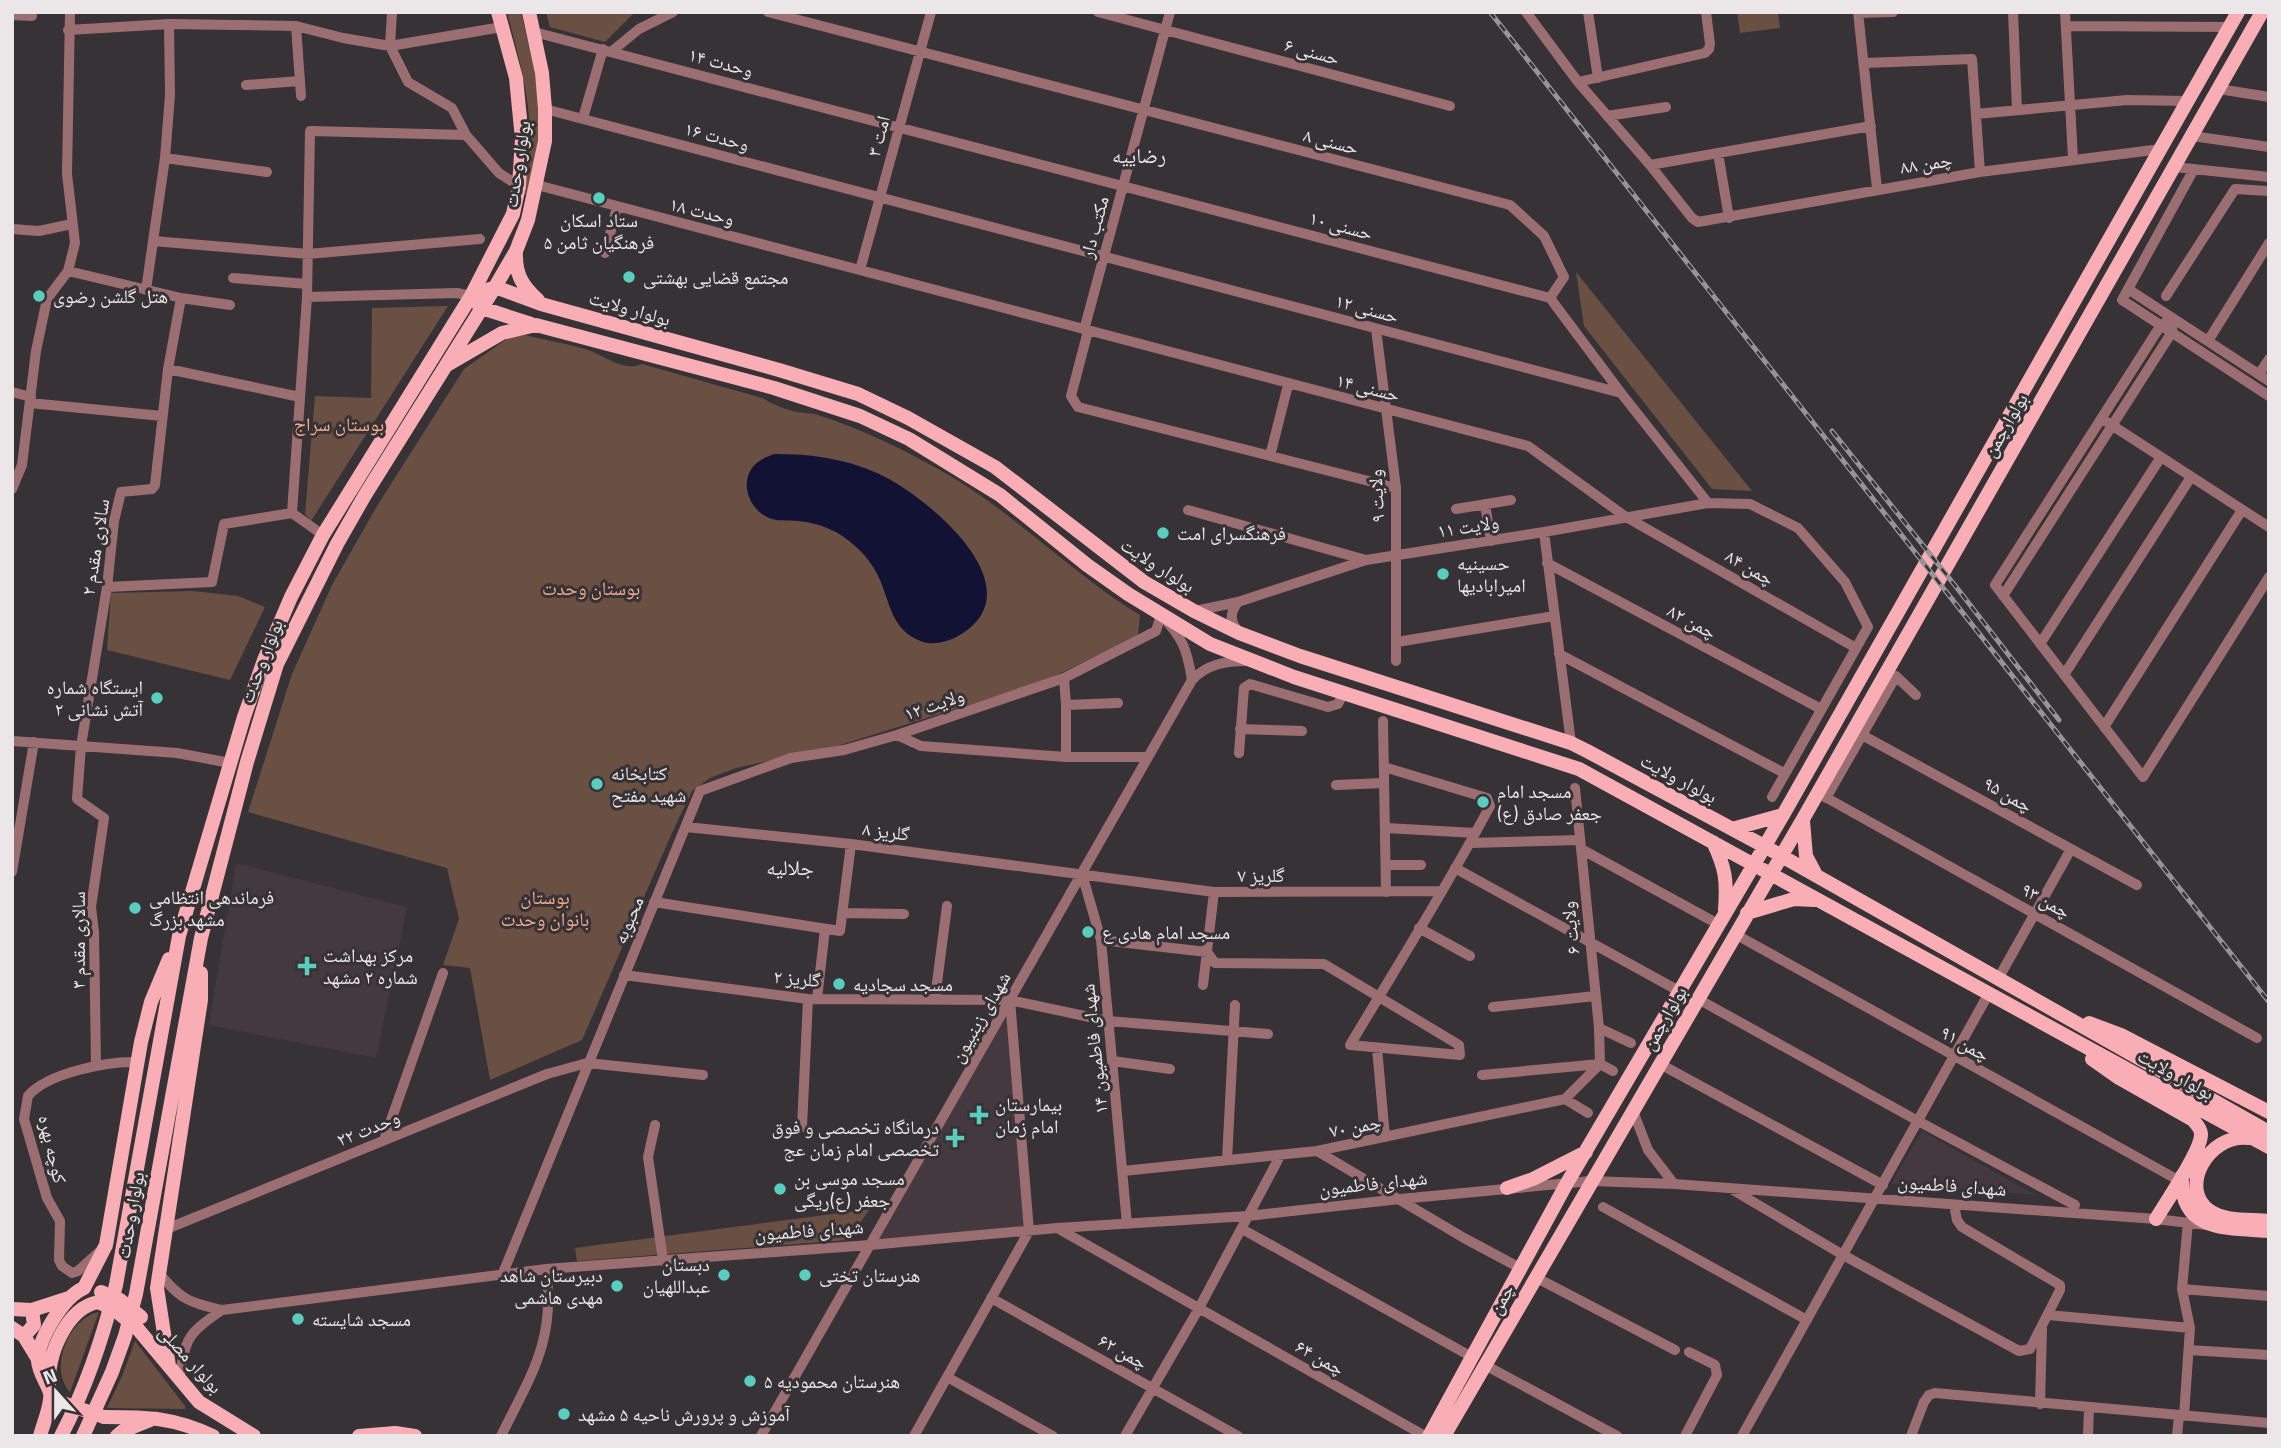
<svg xmlns="http://www.w3.org/2000/svg" width="2281" height="1448" font-family="'Titillium Web','Noto Naskh Arabic',sans-serif">
<rect width="100%" height="100%" fill="#373235"/>
<!-- built -->
<path fill="#44393f" d="M236 863 407 907 376 1058 209 1025Z
M1006 1002 1026 1227 869 1244Z
M1922 1131 2036 1195 1891 1184Z"/>
<!-- green -->
<path fill="#6a4f43" d="M507 12H521L535 72 538 102V141L526 195 523 193C526 175 530 156 530 138 530 95 518 54 507 12Z
M546 12H635L605 42 550 27Z
M1737 12H1778L1780 28 1740 33Z
M1576 272 1752 491 1712 489 1584 326Z
M448 306 311 521 305 514 315 396 371 398 372 308Z
M525 335C544 340 565 343 585 349 603 354 623 373 642 364L762 398C773 404 785 410 797 412 804 413 811 413 818 415 862 429 905 450 945 473 1015 513 1071 573 1140 615L1138 636 1040 683 837 746 736 768 710 778 692 791 671 835 582 1040 490 1080 470 968 443 965 459 919 447 868 248 812 292 674 332 585 377 506 464 369 508 338Z
M193 591 238 596 265 607 230 680 107 650 111 593Z
M870 1209 848 1240 577 1261 575 1248Z
M99 1312 70 1392C48 1368 69 1318 99 1312Z
M135 1341 185 1406V1409L107 1408 122 1376Z"/>
<!-- water -->
<path fill="#121235" d="M774 454C810 454 844 458 877 473 923 493 1036 585 963 633 953 640 935 646 923 642 892 631 891 606 880 580 875 568 865 554 855 546 839 531 820 523 798 521 788 520 776 522 767 517 750 509 740 485 752 468 757 461 766 457 774 454Z"/>
<g fill="none" stroke-linecap="round" stroke-linejoin="round">
<!-- minor -->
<path stroke="#9b6f72" stroke-width="10" d="M392 12 390 46 408 82 452 108 466 135 499 173 519 186
M768 12 1510 205 1544 236 1564 277 1550 298
M1098 12 1450 106
M1526 12 1578 82 1650 165 1692 218 1698 222 1980 172 2161 149
M1588 12 1598 78
M1858 12 1877 189
M2013 12 2017 110
M2065 12 2073 159
M1858 13 1893 12
M12 15 32 16
M296 26 301 96
M2066 26 2230 27
M68 30 169 24 296 26 343 38 390 46 502 27
M534 32 1550 298
M611 52 639 29 673 12
M1865 63 1972 59 1980 172
M1578 82 1705 53 1709 49 1710 44 1706 12
M246 85 300 81
M2219 89 2269 97
M545 109 1621 393
M1976 114 2127 100 2188 101
M1607 116 1666 107
M583 118 603 49
M2192 136 2269 147
M1718 153 1729 218
M165 158 267 172
M1650 165 1871 126
M2174 167 2269 177
M2194 169 2122 300 2269 396
M537 185 1528 446 1626 517 1856 648
M12 229 39 231 72 224
M153 241 308 254 480 239
M605 253 617 207
M860 270 931 12
M68 271 181 298 230 305
M233 278 307 284
M2128 289 2269 381
M146 290 165 158 170 95 169 24
M2166 296 2235 189 2269 191
M307 297 457 293 471 296
M1550 298 1621 393 1708 503
M2173 318 2161 325 1995 585 2143 777 2269 577
M1376 329 1396 488V661
M1084 330 1170 12
M1088 331 1071 396 1078 407 1396 488
M2208 341 2269 243
M168 369 300 397
M2259 374 2269 359
M12 392 31 397
M30 403 162 416
M2107 422 2269 527
M1270 456 1288 385
M12 489 22 465 36 351 47 299 68 271 75 243 67 174 70 12
M1485 504 1491 541
M1456 509 1511 500
M1188 510 1366 560
M1544 532 1571 743
M323 535 292 513 307 297 310 131 466 135
M1547 563 1821 709
M107 587 212 582 224 524 292 513
M2003 596 2172 332 2173 318
M1238 602C1229 614 1230 621 1239 633
M1195 611 1238 602 1366 560 1544 532 1708 503 1750 504 1798 528 1845 582 1868 627 1772 797
M1397 642 1554 616
M2040 644 2161 457
M1559 654 1784 773
M2064 675 2191 477
M1064 678 1066 705V757
M1066 705 1118 703
M1383 721 1386 892
M2104 727 2242 510
M1240 729 1302 731
M897 735 921 746 1066 757H1148
M1862 735 2137 885
M12 741 177 753 230 763
M1239 753 1244 688 1250 684 1328 707 1338 704 1344 692
M1336 785 1384 783
M1575 788 1599 1028 1600 1064
M1818 793 2257 1038
M1826 798 1896 676 1916 695
M686 827 851 844 1214 892 1441 891
M1386 828 1475 833
M1470 843 1580 840
M1581 849 1718 924
M1386 865H1421
M1455 868 1679 991
M12 872 34 742
M1082 874 1101 940 1127 1224
M654 902 840 931 851 844
M842 913 904 914
M1419 928 1470 956
M1735 934 2178 1180
M1101 940 1207 952 1215 963 1324 964 1459 1045 1460 1055 1350 1045C1397 966 1447 887 1490 806L1487 798 1384 767
M624 975 808 999 1010 1000 1108 1021 1268 1034
M1998 979 2071 849
M1203 985 1214 892
M935 998 947 906
M817 999 825 929
M1698 999 1918 1121 2075 1205
M1493 1007 1595 996
M1599 1028 1631 1043
M1377 1048 1385 1137
M1113 1061 1170 1069
M1600 1064 1613 1071
M1660 1064 1883 1185
M96 1065 94 932 91 907 104 818 77 799 81 746 107 587 114 521 121 492 152 489 155 485 168 369 181 298
M1482 1075 1600 1064
M1565 1099 1600 1064
M1633 1111 1648 1150 1674 1184
M655 1125 648 1157 663 1260
M802 1127 808 999
M384 1140 443 973
M1317 1151 1464 1238 1520 1268
M1227 1160 1235 1005
M1123 1171 1317 1151 1565 1099 1588 1113
M1733 1190 1843 1255 2019 1351 2030 1349 2060 1290V1285L1962 1227 1957 1220 1954 1205
M1603 1207 1807 1320
M1057 1228 1425 1436
M1242 1229 1472 1357
M164 1230 547 1074 587 1063 703 1075
M99 1252 78 1271 72 1273 62 1266 59 1260 60 1221 47 1198 24 1119 28 1096C47 1073 108 1061 137 1062
M158 1272C181 1300 188 1302 222 1310L546 1269 870 1245 1057 1228 1248 1216 1400 1199 1591 1181 1674 1184 2156 1219 2206 1225
M503 1273 700 791 791 758 844 750 897 735 1064 678 1156 631 1161 615C1183 638 1187 649 1192 680
M1535 1277 1675 1350
M2182 1289 2269 1296
M991 1298 1238 1436
M2048 1315 2190 1328
M2189 1350 2269 1355
M1485 1365 1617 1436
M947 1377 1053 1436
M179 1381C186 1337 186 1335 222 1310
M2040 1404 2042 1329
M2184 1416 2190 1328 2182 1289 2188 1222
M501 1436C531 1375 556 1340 546 1269
M761 1436 1192 680C1207 664 1226 661 1248 661
M914 1436 1029 1231 1010 1000
M1125 1436 1198 1310 1280 1156
M1685 1436 1717 1375 1715 1365 1689 1352
M1742 1436 1989 993
M1911 1436 1924 1402 1929 1395 1935 1393 2269 1423
M2088 1436 2089 1408
M2177 1436 2179 1415"/>
<!-- major -->
<path stroke="#f8aeb4" stroke-width="14" d="M516 251C515 274 522 286 538 300
M471 296 495 287 541 304 779 370 858 394 908 418 995 467 1144 582 1194 611 1239 633 1300 656 1571 743 1587 751 1764 846 2269 1132
M476 302 482 308 531 324
M447 365 502 333 536 325 774 388 860 416 909 439 1000 495 1087 565 1128 594 1210 644 1294 677 1579 769 2269 1147
M1803 821 1806 856 1816 875
M1732 829 1783 815
M1713 842C1726 869 1727 881 1725 910
M1747 913 1794 899 1814 900
M2089 1023 2121 1035 2269 1112
M2092 1059 2119 1078 2193 1120C2196 1124 2201 1128 2201 1134 2202 1150 2166 1202 2156 1219
M2248 1138C2207 1134 2178 1190 2210 1211 2225 1222 2251 1219 2269 1221
M2182 1176C2179 1232 2227 1228 2269 1231
M1507 1188 1533 1179 1586 1152
M12 1309 32 1310 69 1298
M12 1328 24 1336 38 1359
M137 1328 199 1402 254 1436
M24 1336 34 1325 32 1310
M169 1366 157 1288 201 1000V973
M49 1386C46 1356 67 1308 98 1302
M104 1417C148 1417 172 1417 213 1436
M40 1436C43 1424 52 1404 50 1393 47 1382 39 1374 38 1361 38 1339 63 1297 84 1288L106 1245 141 1042 151 1002 169 959
M61 1436C86 1388 103 1338 116 1285L179 936 244 717 264 660 291 597 323 535 471 296 513 214 519 186 522 139 516 78 498 12
M83 1436 112 1372 125 1336 136 1294 201 938 247 762 277 664 337 544 365 495 495 287 516 251 528 220 545 141V109L542 73 529 12
M117 1436 123 1431 150 1420
M359 1436 395 1433 415 1436
M1429 1436 1567 1183 1783 815 2238 12
M1444 1436 1803 819 2262 12"/>
<defs>
<path id="rail" d="M1490 12 2269 1002
M1832 431 1957 588 2059 720"/>
</defs>
<!-- rail casing -->
<use href="#rail" stroke="#989396" stroke-width="5"/>
<!-- rail -->
<use href="#rail" stroke="#373235" stroke-width="2.5" stroke-dasharray="8" stroke-linecap="butt"/>
<!-- major-bridge -->
<path stroke="#f8aeb4" stroke-width="14" d="M101 1292 120 1300 141 1317
M98 1302 115 1310 137 1328
M63 1403 104 1417"/>
</g>
<!-- markers -->
<g fill="#59cebf" stroke="#373235" stroke-width="2.5">
<circle cx="599" cy="198" r="7"/>
<circle cx="629" cy="277" r="7"/>
<circle cx="39" cy="296" r="7"/>
<circle cx="1163" cy="533" r="7"/>
<circle cx="1443" cy="574" r="7"/>
<circle cx="157" cy="698" r="7"/>
<circle cx="597" cy="784" r="7"/>
<circle cx="1483" cy="802" r="7"/>
<circle cx="135" cy="908" r="7"/>
<circle cx="1088" cy="932" r="7"/>
<path d="M303.5 955.5h7v7h7v7h-7v7h-7v-7h-7v-7h7z"/>
<circle cx="839" cy="984" r="7"/>
<path d="M975.5 1104.5h7v7h7v7h-7v7h-7v-7h-7v-7h7z"/>
<path d="M951.5 1127.5h7v7h7v7h-7v7h-7v-7h-7v-7h7z"/>
<circle cx="780" cy="1189" r="7"/>
<circle cx="724" cy="1275" r="7"/>
<circle cx="805" cy="1275" r="7"/>
<circle cx="617" cy="1286" r="7"/>
<circle cx="298" cy="1319" r="7"/>
<circle cx="750" cy="1381" r="7"/>
<circle cx="564" cy="1414" r="7"/>
</g>
<g text-anchor="middle" stroke-width="6" stroke-linejoin="round" paint-order="stroke">
<!-- street labels -->
<g font-size="19" fill="#ebe7e9" stroke="#373235">
<text transform="translate(1312 51) rotate(15)" y="7">حسنی ۶</text>
<text transform="translate(721 62) rotate(15)" y="7">وحدت ۱۴</text>
<text transform="translate(717 136) rotate(15)" y="7">وحدت ۱۶</text>
<text transform="translate(878 136) rotate(-75)" y="7">امت ۳</text>
<text transform="translate(1331 141) rotate(14)" y="7">حسنی ۸</text>
<text transform="translate(1926 163) rotate(-9)" y="7">چمن ۸۸</text>
<text transform="translate(517 164) rotate(-81)" y="7">بولوار وحدت</text>
<text transform="translate(702 211) rotate(14)" y="7">وحدت ۱۸</text>
<text transform="translate(1341 225) rotate(15)" y="7">حسنی ۱۰</text>
<text transform="translate(1094 227) rotate(-75)" y="7">مکتب دار</text>
<text transform="translate(630 308) rotate(16)" y="7">بولوار ولایت</text>
<text transform="translate(1367 308) rotate(15)" y="7">حسنی ۱۲</text>
<text transform="translate(1368 387) rotate(14)" y="7">حسنی ۱۴</text>
<text transform="translate(2005 425) rotate(-60)" y="7">بولوارچمن</text>
<text transform="translate(1376 496) rotate(-93)" y="7">ولایت ۹</text>
<text transform="translate(1468 526) rotate(-9)" y="7">ولایت ۱۱</text>
<text transform="translate(95 547) rotate(-81)" y="7">سالاری مقدم ۲</text>
<text transform="translate(1158 565) rotate(33)" y="7">بولوار ولایت</text>
<text transform="translate(1750 567) rotate(30)" y="7">چمن ۸۴</text>
<text transform="translate(1692 621) rotate(28)" y="7">چمن ۸۲</text>
<text transform="translate(261 661) rotate(-69)" y="7">بولوار وحدت</text>
<text transform="translate(934 704) rotate(-19)" y="7">ولایت ۱۲</text>
<text transform="translate(1679 778) rotate(28)" y="7">بولوار ولایت</text>
<text transform="translate(2008 794) rotate(29)" y="7">چمن ۹۵</text>
<text transform="translate(886 831) rotate(7)" y="7">گلریز ۸</text>
<text x="1261" y="882">گلریز ۷</text>
<text transform="translate(2046 900) rotate(29)" y="7">چمن ۹۳</text>
<text transform="translate(628 920) rotate(-67)" y="7">محبوبه</text>
<text transform="translate(1570 928) rotate(-96)" y="7">ولایت ۶</text>
<text transform="translate(78 940) rotate(-90)" y="7">سالاری مقدم ۳</text>
<text transform="translate(797 978) rotate(5)" y="7">گلریز ۲</text>
<text transform="translate(980 1017) rotate(-60)" y="7">شهدای زینبیون</text>
<text transform="translate(1664 1018) rotate(-60)" y="7">بولوارچمن</text>
<text transform="translate(1965 1043) rotate(29)" y="7">چمن ۹۱</text>
<text transform="translate(1094 1049) rotate(-96)" y="7">شهدای فاطمیون ۱۴</text>
<text transform="translate(2176 1074) rotate(29)" y="7">بولوار ولایت</text>
<text transform="translate(1355 1126) rotate(-11)" y="7">چمن ۷۰</text>
<text transform="translate(368 1128) rotate(-22)" y="7">وحدت ۲۲</text>
<text transform="translate(53 1149) rotate(77)" y="7">کوچه بهره</text>
<text transform="translate(1373 1183) rotate(-6)" y="7">شهدای فاطمیون</text>
<text transform="translate(1952 1185) rotate(4)" y="7">شهدای فاطمیون</text>
<text transform="translate(130 1215) rotate(-80)" y="7">بولوار وحدت</text>
<text transform="translate(809 1230) rotate(-4)" y="7">شهدای فاطمیون</text>
<text transform="translate(1501 1299) rotate(-60)" y="7">چمن</text>
<text transform="translate(1123 1351) rotate(29)" y="7">چمن ۶۲</text>
<text transform="translate(1320 1357) rotate(29)" y="7">چمن ۶۴</text>
<text transform="translate(191 1359) rotate(48)" y="7">بولوار مصلی</text>
</g>
<!-- poi labels -->
<g font-size="19" fill="#ebe7e9" stroke="#373235" text-anchor="start">
<text x="599" y="227" text-anchor="middle">ستاد اسکان<tspan x="599" dy="22">فرهنگیان ثامن ۵</tspan></text>
<text x="643" y="284">مجتمع قضایی بهشتی</text>
<text x="53" y="303">هتل گلشن رضوی</text>
<text x="1177" y="540">فرهنگسرای امت</text>
<text x="1457" y="570">حسینیه<tspan x="1457" dy="22">امیرابادیها</tspan></text>
<text x="143" y="694" text-anchor="end">ایستگاه شماره<tspan x="143" dy="22">۲ آتش نشانی</tspan></text>
<text x="611" y="780">کتابخانه<tspan x="611" dy="22">شهید مفتح</tspan></text>
<text x="1497" y="798">مسجد امام<tspan x="1497" dy="22">جعفر صادق (ع)</tspan></text>
<text x="149" y="904">فرماندهی انتظامی<tspan x="149" dy="22">مشهد بزرگ</tspan></text>
<text x="1102" y="939">مسجد امام هادی ع</text>
<text x="323" y="962">مرکز بهداشت<tspan x="323" dy="22">شماره ۲ مشهد</tspan></text>
<text x="853" y="991">مسجد سجادیه</text>
<text x="995" y="1111">بیمارستان<tspan x="995" dy="22">امام زمان</tspan></text>
<text x="939" y="1134" text-anchor="end">درمانگاه تخصصی و فوق<tspan x="939" dy="22">تخصصی امام زمان عج</tspan></text>
<text x="794" y="1185">مسجد موسی بن<tspan x="794" dy="22">جعفر (ع)ریگی</tspan></text>
<text x="710" y="1271" text-anchor="end">دبستان<tspan x="710" dy="22">عبداللهیان</tspan></text>
<text x="603" y="1282" text-anchor="end">دبیرستان شاهد<tspan x="603" dy="22">مهدی هاشمی</tspan></text>
<text x="819" y="1282">هنرستان تختی</text>
<text x="312" y="1326">مسجد شایسته</text>
<text x="764" y="1388">هنرستان محمودیه ۵</text>
<text x="578" y="1421">آموزش و پرورش ناحیه ۵ مشهد</text>
</g>
<!-- park labels -->
<g font-size="19" fill="#f6ad8c" stroke="#373235">
<text x="339" y="431">بوستان سراج</text>
<text x="591" y="595">بوستان وحدت</text>
<text x="545" y="904">بوستان<tspan x="545" dy="22">بانوان وحدت</tspan></text>
</g>
<!-- neighbourhood labels -->
<g font-size="21" fill="#ebe7e9" stroke="#373235">
<text x="1139" y="163">رضاییه</text>
<text x="790" y="875">جلالیه</text>
</g>
</g>
<!-- border -->
<rect width="2281" height="1448" fill="none" stroke="#ebe7e9" stroke-width="28"/>
<!-- north arrow -->
<g transform="translate(56 1392) rotate(339)" stroke="#373235" stroke-width="5" paint-order="stroke">
<path d="M0-5L12 26L0 18L-12 26Z" fill="#ebe7e9"/>
<text y="-10" font-size="19" font-weight="bold" text-anchor="middle" fill="#ebe7e9">N</text>
</g>
</svg>
